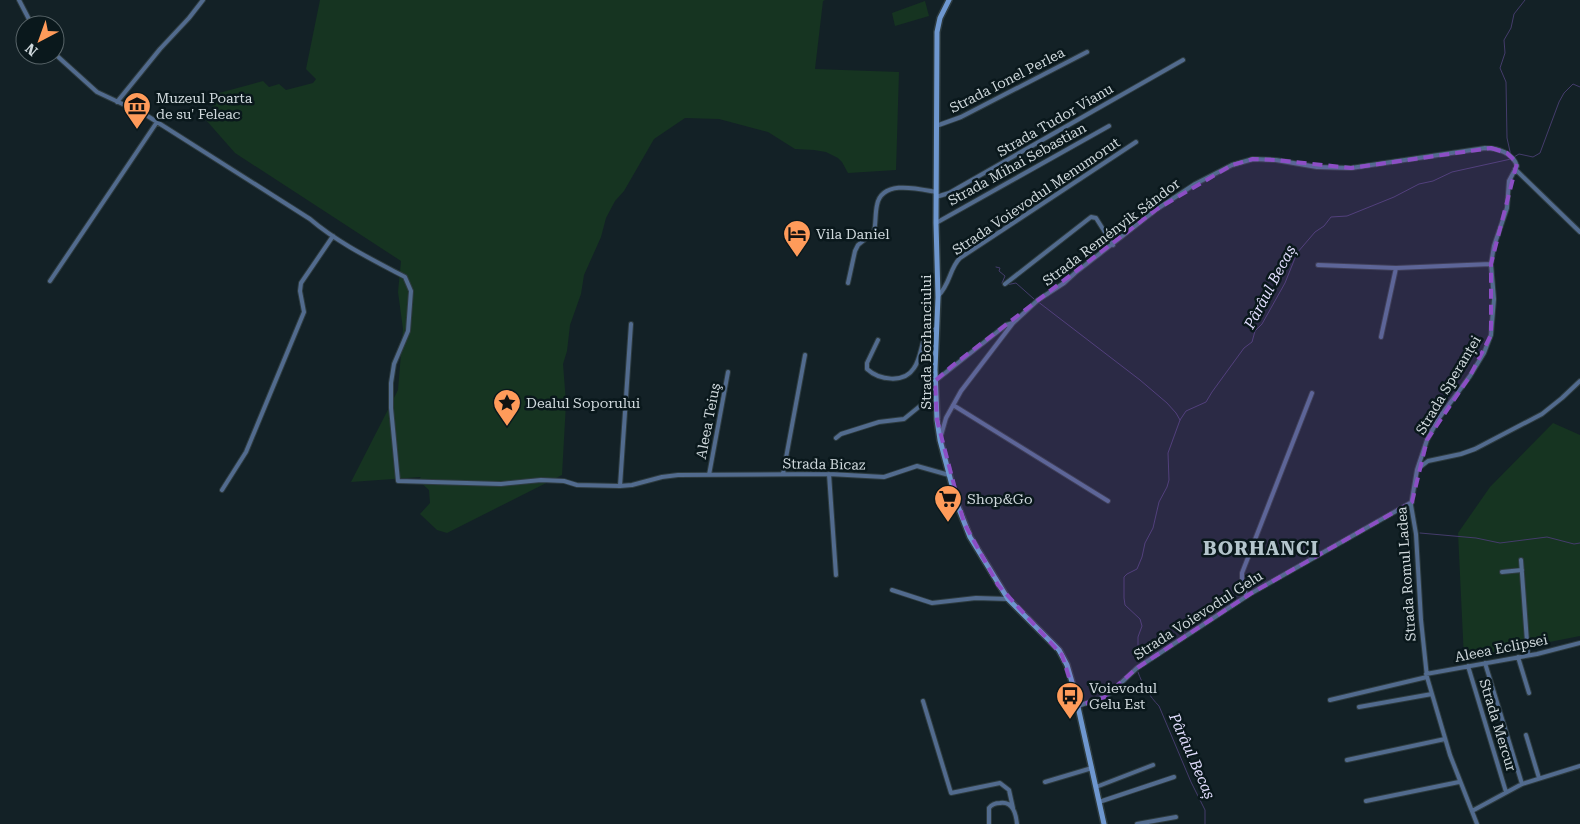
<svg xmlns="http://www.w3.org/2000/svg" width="1580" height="824" font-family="'Roboto Serif',serif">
<rect width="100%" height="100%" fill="#132126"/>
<!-- green -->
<path fill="#163421" d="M320 0H825L823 1 815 69 899 72 896 170 848 173 842 162 838 158 826 152 814 150 795 149 768 132 719 119 685 118 654 139 624 191 615 201 606 218 601 237 584 275 581 294 570 325 567 351 563 364 566 403 562 475 447 533 437 530 420 514 430 503 429 490 418 480 421 477 351 482 398 390 403 329 398 292 401 261 235 153 206 120 219 93 263 81 269 87 279 84 286 90 313 83 316 79 306 69Z
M925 1 929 16 895 26 892 13Z
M1553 423 1580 435V636L1464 659 1458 533 1490 487Z"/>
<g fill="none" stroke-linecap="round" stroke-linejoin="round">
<!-- stream -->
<path stroke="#443c6b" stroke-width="1" d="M1511 156 1507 138 1506 82 1500 68 1505 53 1504 40 1511 28 1514 14 1525 0
M1514 157 1519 154 1533 157 1540 153 1559 102 1564 93 1573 84 1580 87
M996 267 1000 268 999 271 1005 276 1002 283 1003 285
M1006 285 1016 283 1034 299
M1037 301 1140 380 1167 403 1176 413 1180 420
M1420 533 1476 538 1500 543 1547 537 1574 544 1580 543
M1138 662V637L1142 626 1140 619 1125 605 1124 598V577L1127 574 1137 569 1142 557 1145 543 1153 528 1159 502 1167 487 1169 480 1168 453 1180 420 1186 411 1206 402 1212 392 1244 348 1252 342 1255 331 1262 324 1285 283 1297 253 1315 232 1324 226 1331 217 1347 216 1394 197 1419 184 1433 181 1452 172 1511 159
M1138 672C1142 684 1150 697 1159 706L1191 782 1205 810V824"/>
<defs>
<path id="street" d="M19 0 32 25
M55 54 97 92 146 115 310 219C338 243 373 260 405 277L411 291 408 331 394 364 391 383V408L398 481 501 484 541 480 564 481 577 485 620 486 632 485 662 477 678 475 829 474 884 477 917 466 949 475
M117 102 160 49 189 18 203 0
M936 126 961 117 1087 52
M1515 169 1580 232
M936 197 949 193 1183 60
M936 223 1109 126
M1318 265 1396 268 1491 264
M50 281 157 122
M848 283 855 251 858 245 874 232C876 223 875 214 877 205 882 179 919 189 936 192
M1005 284 1091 217 1096 218 1113 245
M938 296C951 283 949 269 960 258L1136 142
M1381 337 1396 268
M878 340 867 363V369C879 380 904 384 914 368 921 358 921 344 926 334L937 328
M935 381 1006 325 1013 323
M953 405 1108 501
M836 438 841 434 879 422 904 419 936 393
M940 439 946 418 961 391 1013 323 1038 300 1064 283 1075 273 1157 209 1195 184 1232 165 1253 159 1276 160 1317 167 1351 168 1485 148C1498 148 1513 153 1517 166L1509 181 1507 208 1494 246 1491 264 1494 299 1491 335 1484 353 1470 376 1439 418 1427 440 1417 470 1411 505 1416 534 1421 620 1427 677 1450 755 1477 824
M1419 468 1428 461 1461 454 1475 449 1542 414 1562 398 1580 381
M783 474 805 355
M829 474 836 575
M709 475 728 372
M620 486 631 324
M222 490 246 452 304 312 300 291 301 283 333 236
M1521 560 1528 655
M1502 572 1522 570
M892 590 932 603 976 598 1008 599
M1247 596 1242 587V573L1312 393
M1518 657 1529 693
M1485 663 1522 784
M1468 666 1506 792
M1426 674 1537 654 1580 643
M1330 700 1427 677
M923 701 951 793 1000 783 1009 790 1013 808
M1078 706 1107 696 1137 668 1250 594 1412 502
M1359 707 1432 694
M1526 735 1539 778
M1347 760 1445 739
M1045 782 1092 768
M1096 787 1153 765
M1366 801 1459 782
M1099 802 1174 777
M1472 811 1522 784 1580 766
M989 824V808C992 804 995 803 1000 803 1013 801 1016 814 1017 824
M1137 824 1176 817"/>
<path id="secondary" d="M949 0 940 18 937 32 936 223 938 297 935 370 937 420 940 440 957 504 970 537 1008 599 1059 650 1067 665 1074 689 1104 824"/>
</defs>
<!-- street casing -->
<use href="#street" stroke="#2d3b3f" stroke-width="6"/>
<!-- secondary casing -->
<use href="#secondary" stroke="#2d3b3f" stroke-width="8"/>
<!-- street -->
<use href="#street" stroke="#526b8e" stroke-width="4"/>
<!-- secondary -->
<use href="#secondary" stroke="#6e97cf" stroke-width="5"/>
</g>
<!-- marked area -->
<path fill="#8c4ec5" fill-opacity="0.2" stroke="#8c4ec5" stroke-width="4" stroke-dasharray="10 6" stroke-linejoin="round" d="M1491 148 1507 153 1517 163 1491 264V335L1470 376 1427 440 1412 502 1250 594 1137 668 1103 698 1078 706 1062 655 998 585 964 523 937 420 935 381 952 366 1157 209 1232 165 1253 159 1276 160 1351 168Z"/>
<!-- icons -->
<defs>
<symbol id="museum-pin" viewBox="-11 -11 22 30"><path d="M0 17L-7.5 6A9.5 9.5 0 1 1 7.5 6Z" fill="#ff9b5a" stroke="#0a181c"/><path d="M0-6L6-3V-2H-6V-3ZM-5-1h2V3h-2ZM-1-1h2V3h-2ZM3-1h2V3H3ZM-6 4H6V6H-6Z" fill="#111"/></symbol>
<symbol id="hotel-pin" viewBox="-11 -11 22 30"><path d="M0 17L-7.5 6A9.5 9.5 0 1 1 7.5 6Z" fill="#ff9b5a" stroke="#0a181c"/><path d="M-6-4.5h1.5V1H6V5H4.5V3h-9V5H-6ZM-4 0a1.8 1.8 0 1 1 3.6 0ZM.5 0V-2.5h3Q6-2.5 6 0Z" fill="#111"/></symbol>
<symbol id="sight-pin" viewBox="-11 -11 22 30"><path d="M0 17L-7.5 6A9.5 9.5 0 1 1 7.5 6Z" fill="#ff9b5a" stroke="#0a181c"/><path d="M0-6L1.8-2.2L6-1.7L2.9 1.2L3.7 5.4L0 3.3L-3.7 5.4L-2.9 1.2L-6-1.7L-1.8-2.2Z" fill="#111"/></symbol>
<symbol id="supermarket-pin" viewBox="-11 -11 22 30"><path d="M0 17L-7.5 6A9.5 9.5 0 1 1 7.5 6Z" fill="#ff9b5a" stroke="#0a181c"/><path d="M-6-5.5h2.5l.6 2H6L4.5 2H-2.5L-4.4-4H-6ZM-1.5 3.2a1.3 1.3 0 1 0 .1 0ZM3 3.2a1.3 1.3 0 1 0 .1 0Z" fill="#111"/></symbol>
<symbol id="bus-pin" viewBox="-11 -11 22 30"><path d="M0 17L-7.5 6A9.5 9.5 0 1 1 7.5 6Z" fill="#ff9b5a" stroke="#0a181c"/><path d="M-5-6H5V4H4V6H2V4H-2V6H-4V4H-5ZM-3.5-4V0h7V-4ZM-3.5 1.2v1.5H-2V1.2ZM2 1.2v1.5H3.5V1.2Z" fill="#111"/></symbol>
</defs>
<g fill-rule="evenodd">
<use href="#museum-pin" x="121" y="90" width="32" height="43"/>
<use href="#hotel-pin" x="781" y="218" width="32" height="43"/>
<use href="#sight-pin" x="491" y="387" width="32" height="43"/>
<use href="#supermarket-pin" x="932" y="483" width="32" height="43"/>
<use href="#bus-pin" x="1054" y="680" width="32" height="43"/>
</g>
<g text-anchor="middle" stroke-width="5" stroke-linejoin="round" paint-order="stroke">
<!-- street labels -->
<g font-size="14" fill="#cfd8dc" stroke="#0a181c">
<text transform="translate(1007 80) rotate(-27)" y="5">Strada Ionel Perlea</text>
<text transform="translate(1055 120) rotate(-30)" y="5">Strada Tudor Vianu</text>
<text transform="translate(1017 164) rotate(-29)" y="5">Strada Mihai Sebastian</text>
<text transform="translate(1036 196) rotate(-34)" y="5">Strada Voievodul Menumorut</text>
<text transform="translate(1111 232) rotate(-37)" y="5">Strada Reményik Sándor</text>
<text transform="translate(926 342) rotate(-90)" y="5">Strada Borhanciului</text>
<text transform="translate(1448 385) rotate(-59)" y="5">Strada Speranței</text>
<text transform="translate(708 421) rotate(-79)" y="5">Aleea Teiuş</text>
<text transform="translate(824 464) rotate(1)" y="5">Strada Bicaz</text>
<text transform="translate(1406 574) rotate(-94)" y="5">Strada Romul Ladea</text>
<text transform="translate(1198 615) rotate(-33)" y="5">Strada Voievodul Gelu</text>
<text transform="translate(1501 648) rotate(-11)" y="5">Aleea Eclipsei</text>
<text transform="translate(1498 725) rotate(73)" y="5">Strada Mercur</text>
</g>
<!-- poi labels -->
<g font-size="14" fill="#cfd8dc" stroke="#0a181c" text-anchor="start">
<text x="156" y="103">Muzeul Poarta<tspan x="156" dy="16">de su' Feleac</tspan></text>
<text x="816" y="239">Vila Daniel</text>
<text x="526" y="408">Dealul Soporului</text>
<text x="967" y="504">Shop&amp;Go</text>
<text x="1089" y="693">Voievodul<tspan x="1089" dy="16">Gelu Est</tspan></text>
</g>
<!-- water labels -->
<g font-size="15" font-style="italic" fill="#e2defe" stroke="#0a181c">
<text transform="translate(1270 287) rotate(-62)" y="5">Pârâul Becaș</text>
<text transform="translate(1192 756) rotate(66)" y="5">Pârâul Becaș</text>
</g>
<!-- district labels -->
<g font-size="19" font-weight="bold" letter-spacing="1" fill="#b4c5cc" stroke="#0a181c">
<text x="1261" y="555">BORHANCI</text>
</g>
</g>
<!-- north arrow -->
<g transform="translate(40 40) rotate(221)"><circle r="24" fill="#0a181c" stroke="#596569"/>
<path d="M0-4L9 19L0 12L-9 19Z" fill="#ff9b5a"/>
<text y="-8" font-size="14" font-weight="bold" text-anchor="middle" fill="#cfd8dc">N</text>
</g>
</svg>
